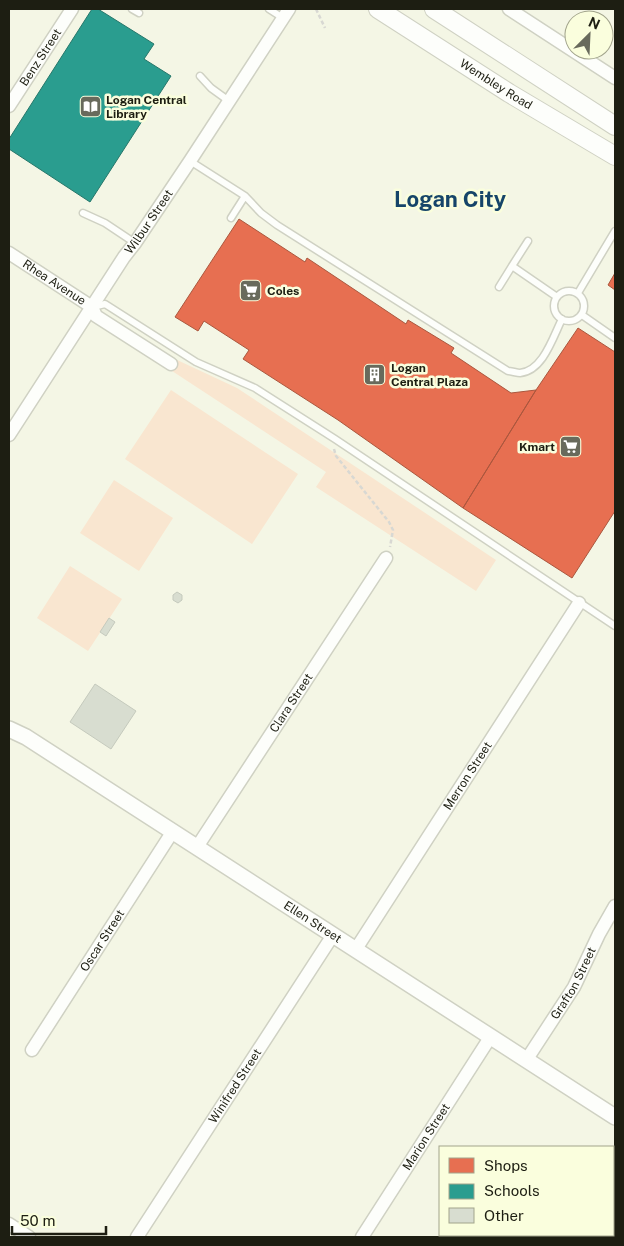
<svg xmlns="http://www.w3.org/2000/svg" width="624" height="1246" font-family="'Public Sans',sans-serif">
<rect width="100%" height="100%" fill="#f4f6e5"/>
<!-- green -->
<path fill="#f9e6d0" d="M175 359 237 388 496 560 476 591 316 487 326 472 169 369Z
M171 390 298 474 252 544 125 459Z
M114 480 173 518 139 571 80 533Z
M70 566 122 599 88 651 37 618Z"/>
<!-- shops -->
<path fill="#e76f51" stroke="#aa573e" d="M239 219 305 262 307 258 406 324 408 320 454 348 451 353 511 393 536 390 463 508 338 420 243 359 249 350 204 321 198 331 175 317Z
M615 273V290L608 285Z
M578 328 615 352V511L572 578 463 508 536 390Z"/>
<!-- schools -->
<path fill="#2a9d8f" stroke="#26776a" d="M92 9H98L154 44 144 59 171 76 90 202 9 149V139Z"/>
<!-- building -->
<path fill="#d8ddd0" stroke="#c5cabd" d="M177 592 182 595V600L178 603 173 600V595Z
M109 618 115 622 106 636 100 632Z
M95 684 136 711 111 749 70 722Z"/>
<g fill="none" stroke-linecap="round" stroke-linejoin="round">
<defs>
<path id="service" d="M132 9 139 13
M269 9 283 18
M200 76 211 88 229 101
M190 161 245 196 261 213 277 225 508 371C511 371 517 373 520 373 543 371 553 337 562 319
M83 213 105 223 135 243
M231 218 245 196
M528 241 512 266 557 297
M499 287 512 266
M554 306a15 15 0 1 1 30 0a15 15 0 1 1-30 0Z
M578 293 615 231
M93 307 105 304 196 362 255 388 335 439 615 626
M582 315 615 338"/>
<g id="minor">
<path d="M509 9 615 78"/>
<path id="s1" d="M9 106 72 9"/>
<path id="s2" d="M9 253 92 307 96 316 171 364"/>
<path id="s3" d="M9 435 124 257 135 243 190 161 289 9"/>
<path id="s4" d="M197 847 386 558"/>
<path id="s5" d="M356 949 579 603"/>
<path id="s6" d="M32 1050 173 831"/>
<path id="s7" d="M527 1059 574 987 599 934 615 906"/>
<path d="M613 1200 615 1195"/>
<path d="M9 1224 29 1237"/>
<path id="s8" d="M137 1237 333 935"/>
<path id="s9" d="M362 1237 491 1036"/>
<path d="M594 1237 596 1235"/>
</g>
<g id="tertiary">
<path id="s10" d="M9 729 26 737 615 1117"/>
</g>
<g id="secondary">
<path id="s11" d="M378 9 509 93 615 156"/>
<path d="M434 9 615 126"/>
</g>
</defs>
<!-- service casing -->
<use href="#service" stroke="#cfd1c3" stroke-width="9"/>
<!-- minor casing -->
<use href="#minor" stroke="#cfd1c3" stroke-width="15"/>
<!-- tertiary casing -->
<use href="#tertiary" stroke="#cfd1c3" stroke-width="18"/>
<!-- secondary casing -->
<use href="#secondary" stroke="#cfd1c3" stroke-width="20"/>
<!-- path -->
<path stroke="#d8d8d3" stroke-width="2.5" stroke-dasharray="4 2.5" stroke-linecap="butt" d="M316 9 325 28
M334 449 336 456 389 522 393 530 390 547"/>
<!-- service -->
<use href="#service" stroke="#fdfefb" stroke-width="6"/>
<!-- minor -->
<use href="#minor" stroke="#fdfefb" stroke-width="12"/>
<!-- tertiary -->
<use href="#tertiary" stroke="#fdfefb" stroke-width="15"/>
<!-- secondary -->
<use href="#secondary" stroke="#fdfefb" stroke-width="18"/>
</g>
<!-- icons -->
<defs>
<symbol id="library-square" viewBox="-11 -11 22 22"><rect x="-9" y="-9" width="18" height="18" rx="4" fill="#686a5c" stroke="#fafedd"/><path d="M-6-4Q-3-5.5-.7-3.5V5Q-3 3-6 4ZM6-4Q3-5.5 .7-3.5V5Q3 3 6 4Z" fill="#fff"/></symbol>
<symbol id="supermarket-square" viewBox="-11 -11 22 22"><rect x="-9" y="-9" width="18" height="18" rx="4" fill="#686a5c" stroke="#fafedd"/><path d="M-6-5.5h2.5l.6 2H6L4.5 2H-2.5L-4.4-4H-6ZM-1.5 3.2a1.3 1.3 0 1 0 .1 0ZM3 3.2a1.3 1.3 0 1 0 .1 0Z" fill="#fff"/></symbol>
<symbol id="building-square" viewBox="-11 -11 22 22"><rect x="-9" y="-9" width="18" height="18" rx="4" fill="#686a5c" stroke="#fafedd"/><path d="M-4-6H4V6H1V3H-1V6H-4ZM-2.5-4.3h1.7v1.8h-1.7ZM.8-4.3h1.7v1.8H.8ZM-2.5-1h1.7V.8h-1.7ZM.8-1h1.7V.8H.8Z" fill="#fff"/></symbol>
</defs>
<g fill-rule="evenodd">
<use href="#library-square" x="78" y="94" width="25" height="25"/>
<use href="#supermarket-square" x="238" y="278" width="25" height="25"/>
<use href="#building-square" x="362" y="362" width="25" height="25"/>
<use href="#supermarket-square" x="558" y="434" width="25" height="25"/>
</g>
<g text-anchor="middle" stroke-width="5" stroke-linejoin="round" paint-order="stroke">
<!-- street labels -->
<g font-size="12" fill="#1d1e12" stroke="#fafedd">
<text dy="4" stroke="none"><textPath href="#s1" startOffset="58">Benz Street</textPath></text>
<text dy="4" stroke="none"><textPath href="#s11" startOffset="140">Wembley Road</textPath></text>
<text dy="4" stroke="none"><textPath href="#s3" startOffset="255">Wilbur Street</textPath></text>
<text dy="4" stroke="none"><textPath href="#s2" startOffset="54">Rhea Avenue</textPath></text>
<text dy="4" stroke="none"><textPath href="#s4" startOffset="172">Clara Street</textPath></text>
<text dy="4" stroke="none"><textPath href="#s5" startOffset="206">Merron Street</textPath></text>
<text dy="4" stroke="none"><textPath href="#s10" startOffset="360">Ellen Street</textPath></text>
<text dy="4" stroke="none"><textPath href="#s6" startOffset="130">Oscar Street</textPath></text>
<text dy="4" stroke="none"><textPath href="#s7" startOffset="89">Grafton Street</textPath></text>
<text dy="4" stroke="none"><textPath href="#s8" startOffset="180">Winifred Street</textPath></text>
<text dy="4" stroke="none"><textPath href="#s9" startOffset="119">Marion Street</textPath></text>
</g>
<!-- poi labels -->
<g font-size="12" font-weight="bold" fill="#1d1e12" stroke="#fafedd" text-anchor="start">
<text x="106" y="104">Logan Central<tspan x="106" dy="14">Library</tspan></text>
<text x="267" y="295">Coles</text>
<text x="391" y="372">Logan<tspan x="391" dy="14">Central Plaza</tspan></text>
<text x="555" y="451" text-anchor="end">Kmart</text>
</g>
<!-- town labels -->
<g font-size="22" font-weight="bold" fill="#164569" stroke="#fafedd">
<text x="450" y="207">Logan City</text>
</g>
</g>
<!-- border -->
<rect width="624" height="1246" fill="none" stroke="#1d1e12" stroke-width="20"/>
<!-- legend -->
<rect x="439" y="1146" width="175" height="90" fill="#fafedd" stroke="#a2a48c"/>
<rect x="449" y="1158" width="25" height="15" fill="#e76f51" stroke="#a2a48c"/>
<text x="484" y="1171" font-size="15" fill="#1d1e12">Shops</text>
<rect x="449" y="1184" width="25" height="15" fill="#2a9d8f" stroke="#a2a48c"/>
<text x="484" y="1196" font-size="15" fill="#1d1e12">Schools</text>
<rect x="449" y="1208" width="25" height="15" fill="#d8ddd0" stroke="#a2a48c"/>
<text x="484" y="1221" font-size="15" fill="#1d1e12">Other</text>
<!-- north arrow -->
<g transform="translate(589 35) rotate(24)"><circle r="24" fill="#fafedd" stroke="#a2a48c"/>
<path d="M0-4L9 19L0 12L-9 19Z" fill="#686a5c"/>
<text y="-8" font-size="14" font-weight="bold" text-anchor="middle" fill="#1d1e12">N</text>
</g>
<!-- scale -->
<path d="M12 1226v8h94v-8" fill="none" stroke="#1d1e12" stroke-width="2.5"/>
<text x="20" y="1226" font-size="15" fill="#1d1e12" stroke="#fafedd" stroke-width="4" paint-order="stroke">50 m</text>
</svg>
